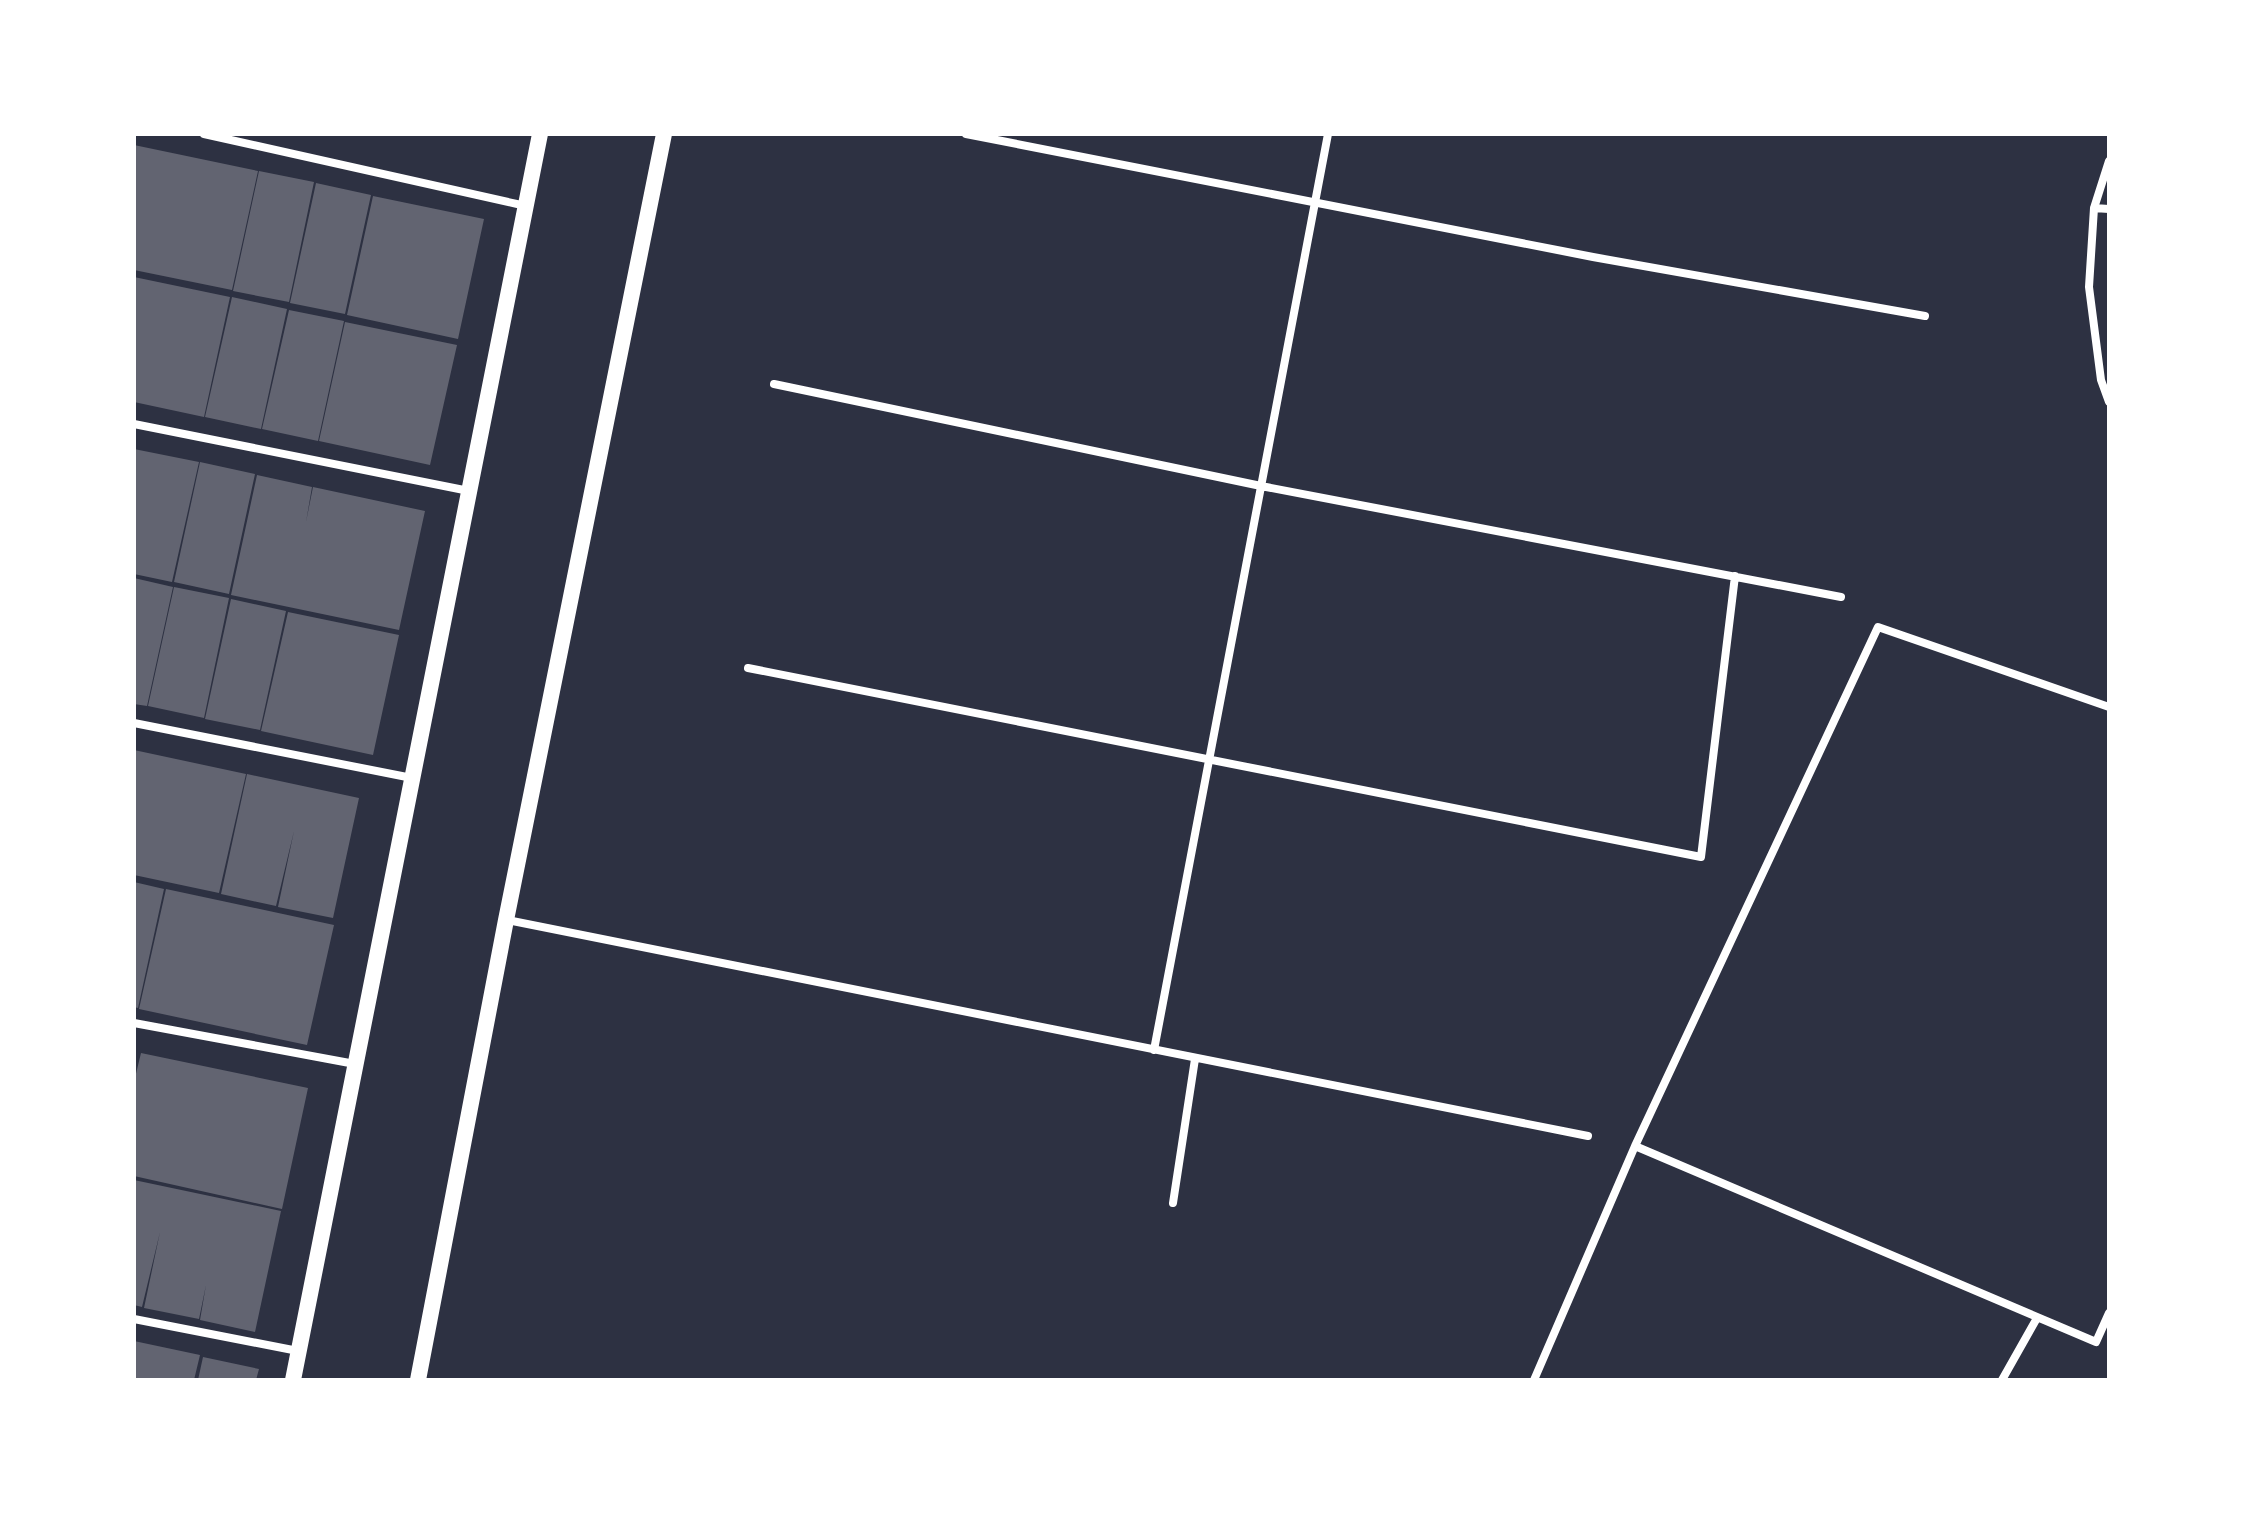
<svg xmlns="http://www.w3.org/2000/svg" width="2243" height="1514" font-family="'Work Sans',sans-serif">
<rect width="100%" height="100%" fill="#2d3142"/>
<!-- building -->
<path fill="#626471" d="M134 145 258 171 232 290 134 270Z
M259 171 314 182 289 302 233 291Z
M316 183 371 195 345 314 290 303Z
M373 196 484 219 458 339 347 315Z
M134 277 230 297 204 417 134 402Z
M232 297 287 309 261 429 205 417Z
M289 310 344 321 318 441 262 429Z
M345 322 457 345 430 465 319 441Z
M134 449 199 462 172 582 134 574Z
M200 462 255 474 229 594 174 582Z
M257 475 312 487 306 522 313 487 425 511 399 630 231 595Z
M134 578 173 587 147 706 134 704Z
M174 587 229 598 204 718 148 706Z
M231 599 286 611 260 730 205 719Z
M288 612 399 635 373 755 261 731Z
M134 750 246 774 219 893 134 875Z
M247 774 359 798 333 918 278 907 294 831 276 906 221 894Z
M134 882 164 889 138 1008 134 1007Z
M166 889 334 925 307 1045 139 1009Z
M141 1053 308 1088 282 1209 134 1176V1082Z
M134 1180 281 1211 255 1332 200 1320 206 1285 199 1319 144 1308 160 1232 142 1307 134 1305Z
M134 1341 200 1355 194 1380H134Z
M203 1357 259 1369 256 1380H198Z"/>
<g fill="none" stroke-linecap="round" stroke-linejoin="round">
<!-- minor -->
<path stroke="#fff" stroke-width="8" d="M204 134 526 206
M966 134 1593 257 1925 316
M2109 161 2094 208 2089 287 2101 380 2109 402
M2094 208 2109 209
M774 384 1261 486 1841 597
M134 424 469 491
M748 668 1701 857 1735 576
M134 723 412 778
M507 920 1588 1136
M134 1023 355 1064
M1154 1050 1328 134
M1635 1146 2096 1342 2109 1313
M1173 1203 1195 1059
M134 1319 298 1351
M1534 1380 1635 1146 1878 627 2109 707
M2002 1380 2037 1318"/>
<!-- secondary -->
<path stroke="#fff" stroke-width="16" d="M293 1380 540 134
M418 1380 506 920 664 134"/>
</g>
<!-- border -->
<rect width="2243" height="1514" fill="none" stroke="#ffffff" stroke-width="272"/>
</svg>
